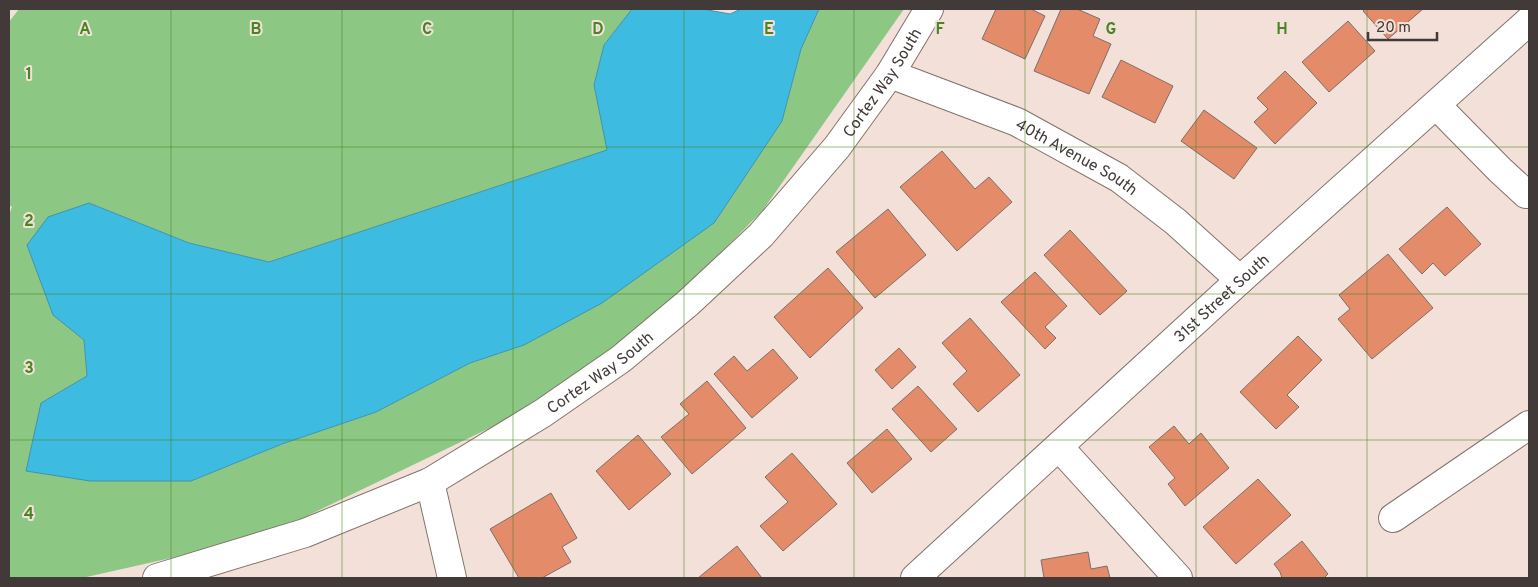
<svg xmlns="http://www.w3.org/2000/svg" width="1538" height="587" font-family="Overpass,sans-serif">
<rect width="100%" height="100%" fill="#f3e0d9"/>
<!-- green -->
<path fill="#8cc784" d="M19 9H632L604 45 594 85 608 150 269 262 189 243 89 203 53 314 84 340 87 376 41 403 90 481H191L282 444 376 412 470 363 524 345 782 121 801 49 819 9H904L763 210 694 280 614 349 519 414 284 527 211 549 82 578H9V215L12 207 9 205V22Z"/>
<!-- water -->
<path fill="#3ebbe0" stroke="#3f94ae" d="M632 9H702L730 14 741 9H819L801 49 782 121 714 223 602 303 524 345 470 363 376 412 282 444 191 481H90L26 471 41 403 87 376 84 340 53 315 27 245 48 217 89 203 189 243 269 262 607 150 594 85 604 45Z"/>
<!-- building -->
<path fill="#e48b6a" stroke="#7e6e68" d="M996 9H1031L1045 16 1025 59 982 39Z
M1061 9H1077L1100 19 1093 36 1111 44 1089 94 1034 71Z
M1365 9H1423L1388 39 1363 11Z
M1348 21 1375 51 1329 92 1302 62Z
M1121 60 1173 86 1155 123 1102 97Z
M1285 71 1317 103 1275 144 1254 122 1268 109 1257 98Z
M1204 110 1257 148 1234 179 1181 141Z
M942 151 975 189 989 177 1012 202 957 251 900 187Z
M1447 207 1481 244 1445 276 1433 263 1422 274 1399 249Z
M888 209 926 255 875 298 836 252Z
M1070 230 1127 291 1100 315 1044 255Z
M1388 254 1433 308 1372 359 1338 319 1350 309 1339 295Z
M828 268 863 308 810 358 774 317Z
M1035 272 1067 306 1045 327 1056 338 1045 349 1001 302Z
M970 318 1020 375 978 412 953 384 967 371 942 343Z
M1298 336 1322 360 1287 395 1299 407 1276 429 1240 392Z
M899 348 916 367 892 389 875 370Z
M773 349 798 378 752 418 714 374 734 356 747 371Z
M707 381 746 428 692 474 661 437 689 414 680 404Z
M918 386 957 429 931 452 892 409Z
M1174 426 1189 444 1201 433 1229 468 1185 506 1168 484 1175 478 1149 447Z
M887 429 912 459 872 493 847 463Z
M638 435 671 474 629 510 596 471Z
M792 453 837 504 783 551 760 526 788 502 765 477Z
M1258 479 1291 515 1236 564 1203 527Z
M551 493 577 538 562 547 571 562 542 578H519L490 529Z
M1302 541 1328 574 1324 578H1282L1280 572 1274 564Z
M737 546 762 578H698Z
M1088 552 1091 569 1107 566 1110 578H1041H1044L1041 560Z"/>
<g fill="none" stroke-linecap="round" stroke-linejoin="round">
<defs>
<g id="minor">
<path id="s1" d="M890 74 1017 122 1119 178 1176 222 1240 280"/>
<path d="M1436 105 1500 170 1526 194H1529"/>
<path d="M1059 447 1178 578"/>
<path d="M430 482 452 578"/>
<path d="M1393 518 1529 425"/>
<path id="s2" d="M157 578 305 533 430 482 543 413 621 359 688 303 761 235 837 147 890 74 929 9"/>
<path id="s3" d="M915 578 1240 280 1529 21"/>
</g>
</defs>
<!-- minor casing -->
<use href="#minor" stroke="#82726c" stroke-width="30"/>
<!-- minor -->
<use href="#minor" stroke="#fff" stroke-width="28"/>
</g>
<!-- grid -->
<path fill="none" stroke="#488421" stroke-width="1" stroke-opacity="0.55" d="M171 9V578M342 9V578M513 9V578M684 9V578M854 9V578M1025 9V578M1196 9V578M1367 9V578M9 147H1529M9 294H1529M9 440H1529"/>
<g text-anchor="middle" stroke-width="4" stroke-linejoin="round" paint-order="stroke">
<!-- street labels -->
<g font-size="16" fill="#423a38" stroke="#f3e0d9">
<text dy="6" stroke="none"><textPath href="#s2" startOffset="899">Cortez Way South</textPath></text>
<text dy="6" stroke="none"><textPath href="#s1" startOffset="205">40th Avenue South</textPath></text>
<text dy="6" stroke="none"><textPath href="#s3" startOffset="415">31st Street South</textPath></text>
<text dy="6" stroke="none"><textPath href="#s2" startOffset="492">Cortez Way South</textPath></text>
</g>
</g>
<g font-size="16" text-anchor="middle" font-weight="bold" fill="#488421" stroke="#f3e0d9" stroke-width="4" stroke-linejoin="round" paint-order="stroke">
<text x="85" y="34">A</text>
<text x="256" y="34">B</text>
<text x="427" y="34">C</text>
<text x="598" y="34">D</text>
<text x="769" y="34">E</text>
<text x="940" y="34">F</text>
<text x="1111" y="34">G</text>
<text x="1282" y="34">H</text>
<text x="29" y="79">1</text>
<text x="29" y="226">2</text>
<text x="29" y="373">3</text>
<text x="29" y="519">4</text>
</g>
<!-- border -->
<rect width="1538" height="587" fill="none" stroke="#423a38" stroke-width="20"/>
<!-- scale -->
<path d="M1368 32v8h69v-8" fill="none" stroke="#423a38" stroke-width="2.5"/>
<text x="1376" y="32" font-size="15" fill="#423a38" stroke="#f3e0d9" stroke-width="4" paint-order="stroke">20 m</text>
</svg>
